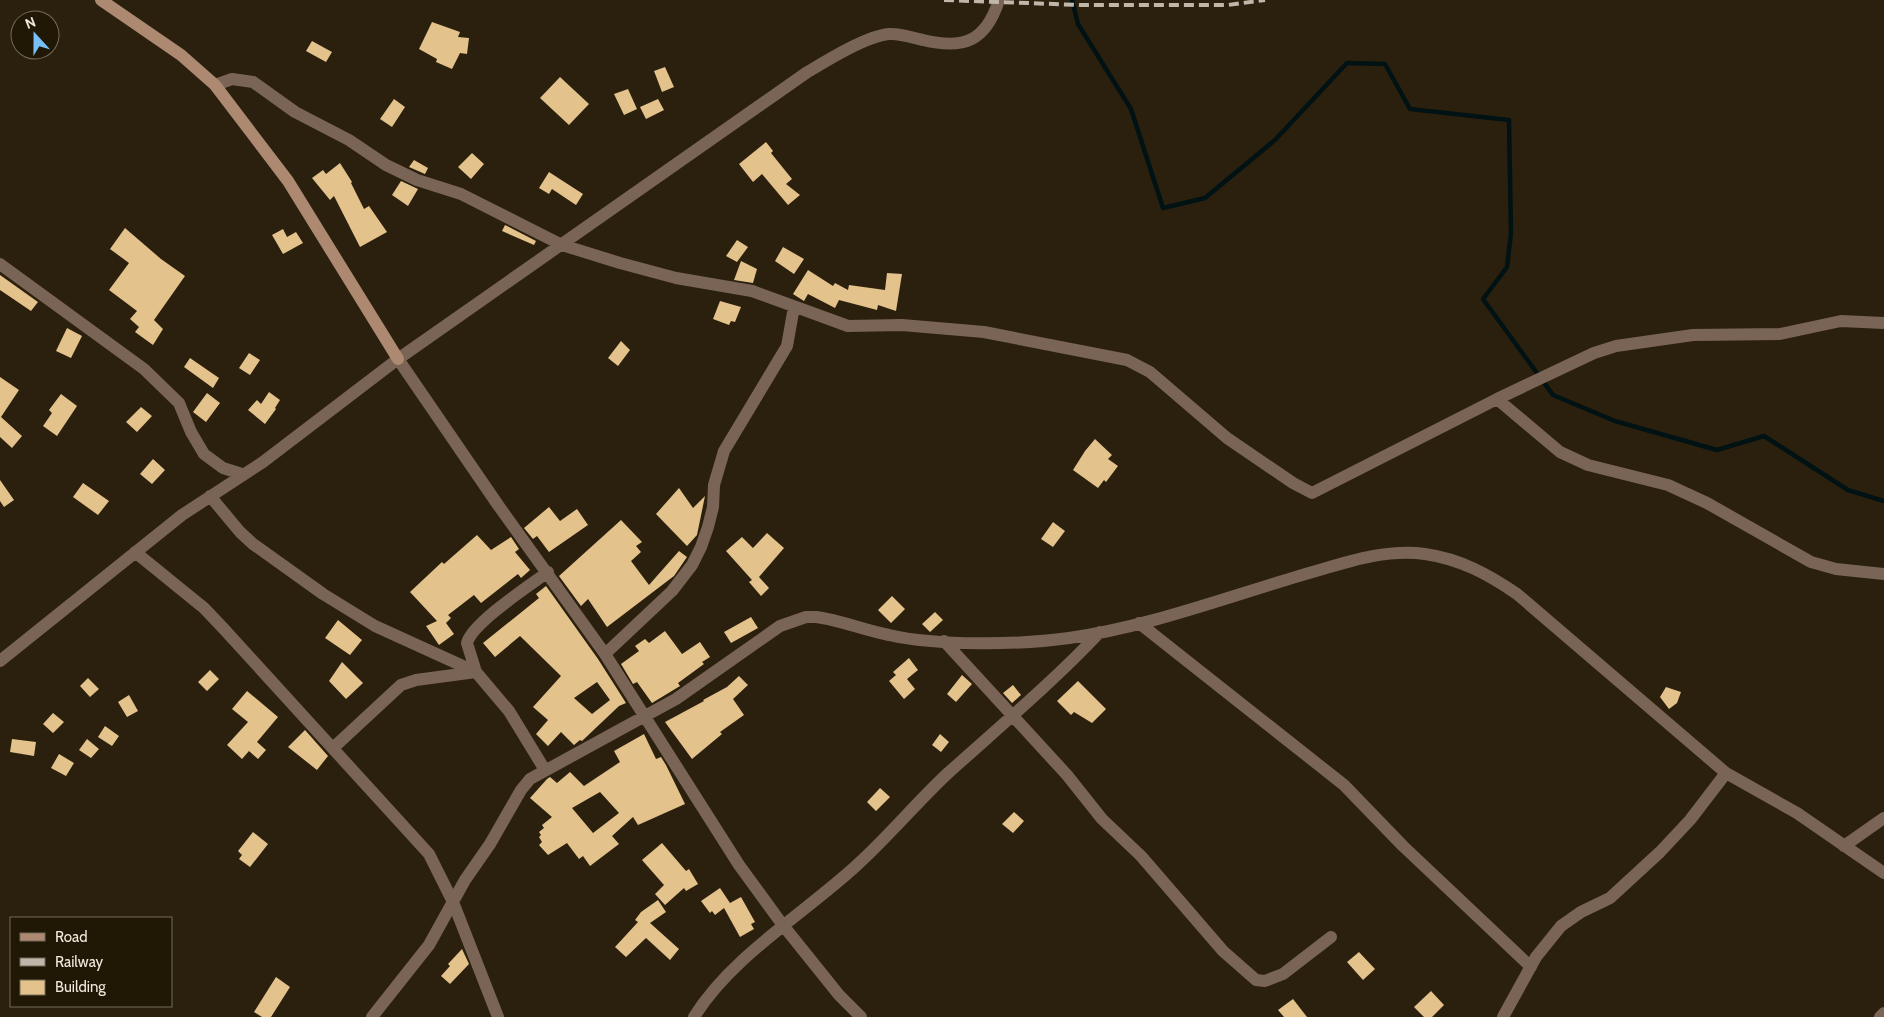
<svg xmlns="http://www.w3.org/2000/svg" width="1884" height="1017" font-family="Cabin,sans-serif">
<rect width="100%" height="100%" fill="#2b200e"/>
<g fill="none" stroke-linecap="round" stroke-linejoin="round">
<!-- stream -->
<path stroke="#001213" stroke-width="4.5" d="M1072 0 1078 24 1131 109 1163 208 1205 198 1275 140 1347 63 1385 64 1410 109 1509 120 1511 233 1507 267 1483 299 1553 395 1615 421 1717 450 1764 436 1848 490 1884 501"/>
</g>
<!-- building -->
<path fill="#e4c28b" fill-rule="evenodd" d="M432 22 460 32 458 37 469 38 467 54 460 53 452 69 436 62 437 59 419 49Z
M312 41 332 52 326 62 306 51Z
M665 67 674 87 662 92 654 71Z
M560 77 589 104 569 125 540 98Z
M628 89 637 109 624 115 614 94Z
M394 99 405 107 392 127 380 119Z
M658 99 664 110 646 119 640 107Z
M766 142 773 151 771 153 792 179 786 184 800 195 788 205 762 174 753 182 739 164Z
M472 153 484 164 471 179 458 167Z
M414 160 428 168 425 174 409 167Z
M340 163 352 182 351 183 364 209 369 206 387 232 360 247 334 196 330 200 312 178 323 170 326 174Z
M549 172 583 194 576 205 552 189 549 194 539 188Z
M401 181 418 189 408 206 392 195Z
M505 225 536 241 534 245 502 231Z
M125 228 161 259 185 276 154 320 163 329 153 345 135 332 139 327 130 319 137 311 109 290 129 263 110 249Z
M283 229 287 237 296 232 303 243 283 254 272 235Z
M737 240 748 247 737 262 726 256Z
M783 247 804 259 794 274 775 261Z
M741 261 757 269 753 283 734 280Z
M808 270 833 286 835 283 848 290 849 285 885 290 887 273 902 274 896 311 878 305 877 310 839 300 835 308 808 294 804 301 793 294Z
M0 275 38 302 31 311 0 290Z
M720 301 741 307 735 322 731 321 729 325 713 319Z
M67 328 82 336 71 358 56 351Z
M621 341 630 350 618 366 608 358Z
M249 353 260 360 250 375 239 368Z
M190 358 219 378 213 388 184 367Z
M0 377 19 390 1 417 22 436 12 448 0 437Z
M269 392 280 400 275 408 276 409 265 424 248 410 257 400 261 404Z
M207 393 220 403 206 422 193 412Z
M61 394 77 406 57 436 43 426 52 413 49 410Z
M141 407 152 416 137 432 126 422Z
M1095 439 1112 455 1108 459 1118 466 1106 482 1104 480 1098 488 1073 470 1085 451Z
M153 459 165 470 152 484 140 474Z
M0 480 14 500 4 507 0 501Z
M83 483 109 501 98 515 73 497Z
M679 488 693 508 705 496 697 535 687 546 656 514Z
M549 507 560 521 577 509 588 525 549 552 537 536 533 539 524 528Z
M621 520 642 542 636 546 641 552 631 561 649 585 679 551 687 557 674 576 607 627 588 599 581 606 559 576Z
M1053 522 1065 531 1053 547 1041 539Z
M767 533 784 548 759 577 769 588 761 596 749 582 752 580 726 551 742 537 753 548Z
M477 535 491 550 511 537 519 549 515 552 530 570 521 578 518 574 481 603 474 595 448 615 451 618 446 623 454 634 439 645 426 626 437 621 410 592 442 562 444 564Z
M546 586 598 659 626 703 619 706 582 741 580 740 574 745 561 732 548 746 536 734 548 720 533 707 561 676 520 636 495 657 483 643 539 598 536 594ZM597 682 610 700 592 714 574 698Z
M892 596 905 609 891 623 878 610Z
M935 612 943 620 930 632 922 624Z
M751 617 758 628 731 643 724 632Z
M338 620 362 640 350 655 325 638Z
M665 631 682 654 700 642 710 657 702 662 704 664 678 683 680 686 652 703 637 682 633 684 621 664 639 651 635 646 645 639 649 643Z
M909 658 918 670 907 679 915 689 904 699 889 681 896 675 893 672Z
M342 662 363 683 346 699 329 681Z
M210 670 219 679 207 691 198 682Z
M962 675 972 684 956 702 947 694Z
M739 676 748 685 733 699 744 715 720 732 722 734 692 759 665 722 704 701 703 700 727 687Z
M88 678 99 689 90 697 80 686Z
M1078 681 1106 709 1092 723 1074 712 1071 715 1057 701Z
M1013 685 1021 695 1012 703 1003 693Z
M1666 687 1681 692 1677 703 1669 709 1660 697Z
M247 691 278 717 257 742 266 750 258 759 249 751 242 759 227 745 248 722 232 709Z
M129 695 138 711 127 717 118 702Z
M53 713 64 722 53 733 43 724Z
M105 726 119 736 112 746 98 737Z
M305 730 328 756 317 770 288 747Z
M644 734 656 759 661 757 666 765 685 804 638 825 633 817 612 836 619 844 590 866 583 856 579 859 567 843 548 855 539 845 542 842 539 837 541 835 539 832 544 828 542 825 552 817 530 798 547 779 550 777 557 783 570 772 584 786 620 762 614 751ZM600 792 619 813 593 833 572 808Z
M940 734 949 742 941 752 932 745Z
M12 739 36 742 34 756 10 752Z
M87 739 99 749 91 758 79 750Z
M59 754 74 763 66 776 51 768Z
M880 788 890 797 876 811 867 802Z
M1014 812 1024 821 1013 833 1002 824Z
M253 832 268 844 250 867 239 859 242 855 238 851Z
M662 843 686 871 689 869 698 884 686 891 684 888 665 905 655 894 664 885 642 860Z
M720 888 730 903 741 897 755 922 751 924 754 929 740 937 724 908 715 915 712 911 710 913 701 901Z
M658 900 666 912 650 923 679 949 670 960 646 938 626 957 615 947 638 922 635 920 641 912Z
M462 949 469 964 450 984 441 976 450 966 448 964Z
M1359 952 1375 969 1363 980 1347 962Z
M276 977 290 987 271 1017H262L254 1012Z
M1431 991 1444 1005 1432 1017H1424L1414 1007Z
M1293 999 1307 1017H1284L1278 1010Z"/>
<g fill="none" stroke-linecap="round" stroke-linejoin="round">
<!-- street -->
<path stroke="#7a6455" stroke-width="12" d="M215 85 232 79 253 82 295 112 349 140 386 165 417 180 461 194 562 245 620 263 676 278 752 291 848 326 902 325 984 332 1127 360 1150 372 1227 438 1293 483 1312 493 1497 399 1594 353 1616 346 1693 335 1780 334 1841 321 1884 323
M0 264 144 369 179 403 191 432 204 454 223 468 242 474
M398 359 498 505 605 654 739 865 782 924 839 995 861 1017
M1497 399 1560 452 1588 465 1668 485 1707 503 1811 562 1836 569 1884 574
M210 496 240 532 253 544 323 594 375 626 476 672
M135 552 204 608 223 628 429 854 453 902 498 1017
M1139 623 1344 785 1403 846 1531 967
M944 641 1067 775 1102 819 1141 856 1223 951 1256 980 1265 981 1283 974 1331 937
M605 654 672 591 692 565 701 547 708 527 713 507 714 485 724 451 787 346 794 307
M0 661 182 515 263 462 398 359 806 73C826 61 866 36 889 34 900 33 913 38 923 40 964 50 986 41 999 0
M333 748 401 685 416 680 476 672
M545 770 509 711 476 672 467 643C472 623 529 586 548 572
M1844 846 1884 818
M372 1017 429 945 465 880 490 844 521 790 530 779 676 699 780 626 806 617H816C840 620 864 630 889 635 937 646 1020 645 1069 638 1147 627 1224 598 1299 576 1339 565 1382 548 1425 554 1460 559 1488 574 1517 594L1726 773 1797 813 1884 873
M694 1017C732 956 805 913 857 865 889 836 916 803 947 774 999 727 1052 683 1100 632
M1503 1017 1536 957 1561 926 1581 912 1610 898 1660 852 1690 820 1726 773
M1880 1017 1884 1013"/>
<!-- secondary -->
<path stroke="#ac8970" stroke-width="12" d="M101 0 181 55 215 85 288 181 398 359"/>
<!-- rail -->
<path stroke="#c0b7aa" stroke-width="4" stroke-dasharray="10 5" stroke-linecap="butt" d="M944 0 1080 5H1228L1265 0"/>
</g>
<!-- legend -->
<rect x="10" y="917" width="162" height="90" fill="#211705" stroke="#746b5b"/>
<rect x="20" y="933" width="25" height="8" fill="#ac8970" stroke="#746b5b"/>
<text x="55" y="942" font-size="15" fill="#f0e8dd">Road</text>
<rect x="20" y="958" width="25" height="8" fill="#c0b7aa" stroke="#746b5b"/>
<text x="55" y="967" font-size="15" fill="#f0e8dd">Railway</text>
<rect x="20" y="980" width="25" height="15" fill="#e4c28b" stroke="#746b5b"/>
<text x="55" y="992" font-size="15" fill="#f0e8dd">Building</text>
<!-- north arrow -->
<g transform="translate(35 35) rotate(339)"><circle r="24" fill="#211705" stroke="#746b5b"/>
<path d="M0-4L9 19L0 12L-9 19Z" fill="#77bff7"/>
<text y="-8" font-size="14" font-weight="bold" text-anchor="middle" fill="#f0e8dd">N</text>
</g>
</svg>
